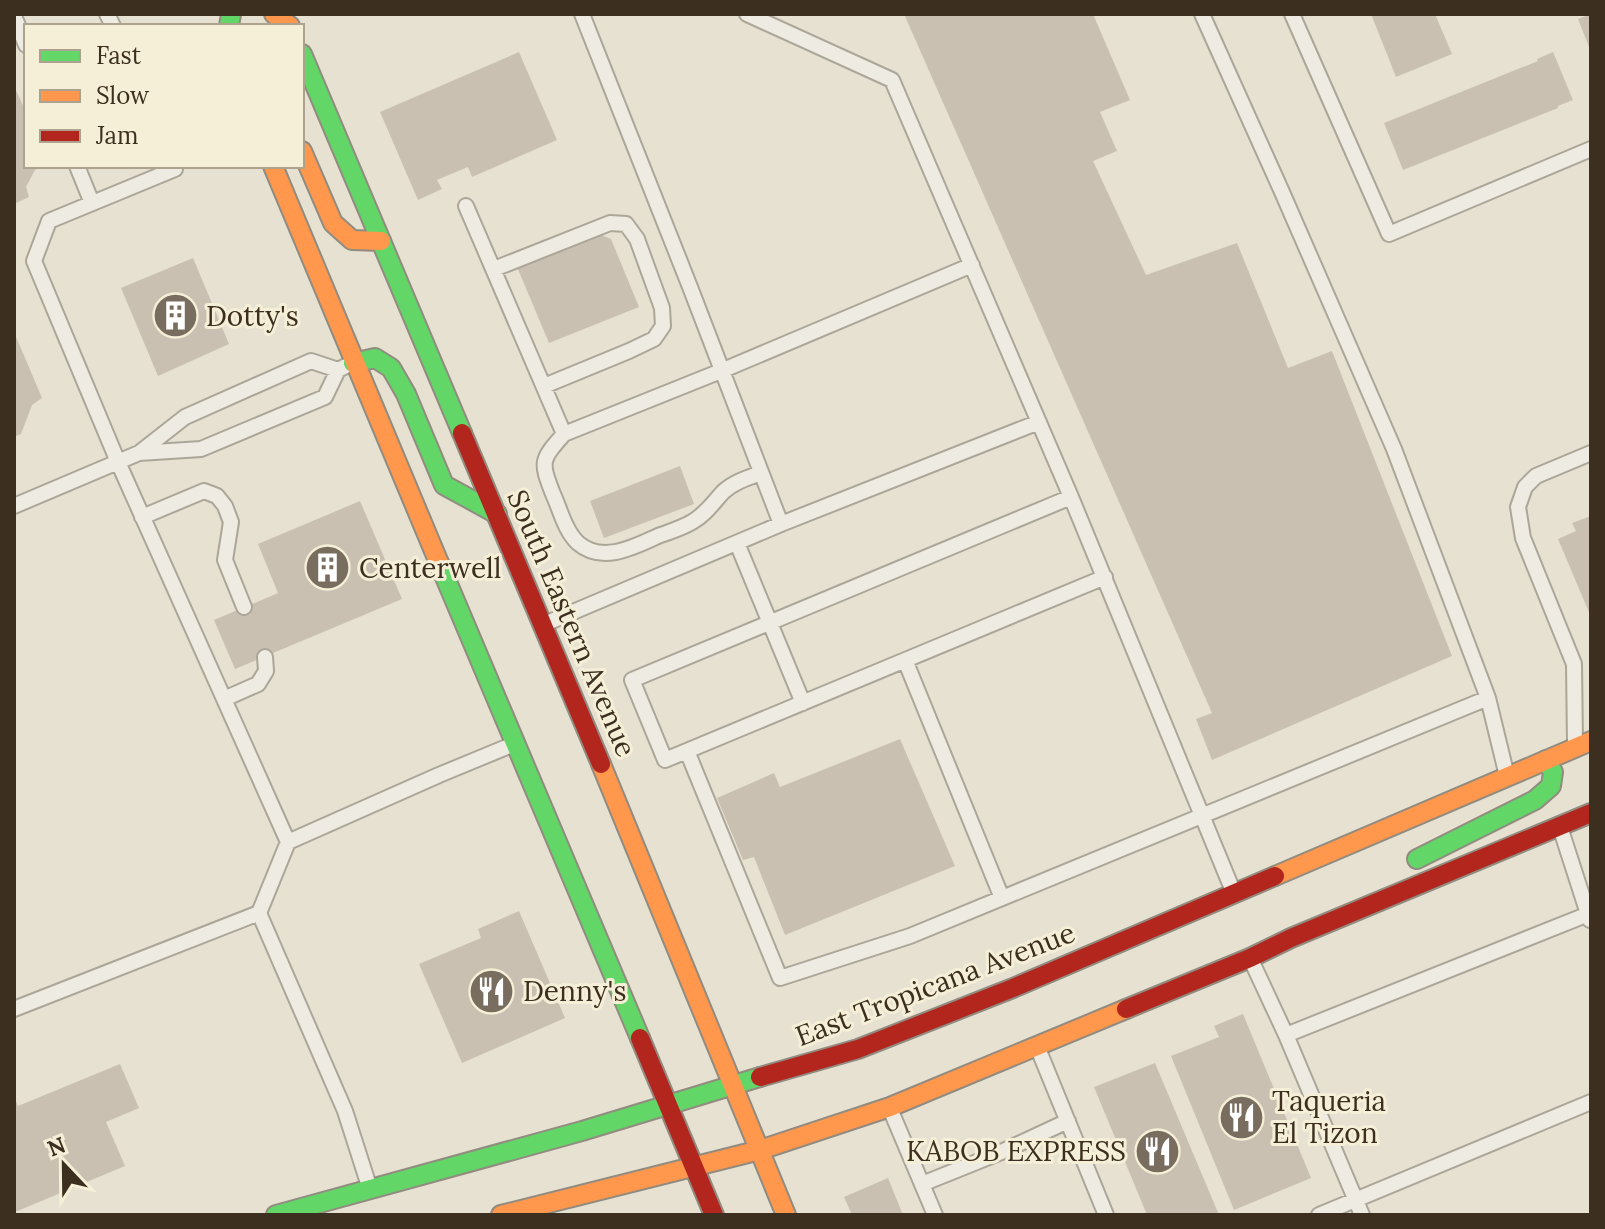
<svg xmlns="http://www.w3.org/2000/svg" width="1605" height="1229" font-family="Lora,serif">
<rect width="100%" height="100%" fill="#e6e1d1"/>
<!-- building -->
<path fill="#cac0b1" d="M904 14H1093L1130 100 1100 112 1117 151 1093 161 1146 275 1237 243 1288 368 1332 351 1452 656 1212 760 1196 719 1212 713Z
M1371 14H1435L1452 54 1396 77Z
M1591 14V52L1578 19Z
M519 52 557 140 472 177 468 167 437 180 442 189 418 200 380 112Z
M1553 52 1573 100 1558 106V108L1403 170 1384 123 1538 61 1537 59Z
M14 86 26 112V166H43L35 170 26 187 29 197 14 204Z
M599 234 611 239 639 307 549 343 517 267Z
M193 258 229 344 158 376 121 288Z
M14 332 42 398 32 405 21 434 14 437Z
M680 466 694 504 604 538 590 501Z
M360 501 402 599 235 669 214 620 278 593 258 544Z
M1591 516V617L1558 539 1576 531 1572 523Z
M900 739 955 866 785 935 754 857 743 860 717 798 774 773 780 787Z
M519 911 565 1018 462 1063 419 964 481 938 478 929Z
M1243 1014 1311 1178 1234 1210 1171 1056 1219 1037 1214 1026Z
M1155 1063 1219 1215H1147L1094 1087Z
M120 1064 139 1108 106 1122 125 1166 15 1212 14 1096 18 1106Z
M888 1178 903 1215H852L844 1197Z"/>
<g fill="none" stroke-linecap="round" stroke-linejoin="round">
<defs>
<path id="lane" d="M107 14 113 26
M582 14 690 287 781 524
M747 14 892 80 1071 497 1233 891
M1202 14 1282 192 1394 449 1488 698 1506 772
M1292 14 1389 234 1591 149
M14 16 26 45
M77 166 92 203
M174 166 175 169 49 221 34 261 118 462 288 842
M466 206 564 434 721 371 972 265
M494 269 610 223 626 224 637 239 662 308 663 326 654 339 629 351 544 386
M564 434C541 460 540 461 553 494 560 509 565 531 578 543 602 564 634 547 658 536 669 532 682 528 692 522 706 514 713 503 723 492 734 482 747 478 761 473
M139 453 201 449 325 397 338 370 346 366
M1071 497 632 680 665 760 1105 577
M14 506 139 453 185 417 311 361 338 370
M142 517 204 491 217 496 225 506 231 522 225 560 244 607
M737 543 803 703
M547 623 781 524 1039 422
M905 660 1002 898
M224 699 258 684 266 671 265 657
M1575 744 1574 664 1523 538 1518 507 1525 487 1536 476 1591 453
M687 751 780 978 910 936 1488 698
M1561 830 1590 920
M259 913 345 1111 369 1186
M1252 962 1286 1035 1362 1215
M14 1009 259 913 288 842 439 775 514 744
M1286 1035 1591 913
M1039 1051 1106 1215
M891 1111 935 1215
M922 1184 999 1153 1068 1121
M1319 1215 1591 1102"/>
<path id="fast" d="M229 26 231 14
M302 54 462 433
M353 363 375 358 391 368 406 394 444 485 497 514
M439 563 640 1038
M1417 859 1535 800 1551 786 1553 772 1546 760
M276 1215 582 1131 760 1077"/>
<path id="slow" d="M274 14 290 26
M302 151 333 223 352 240 381 241
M273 166 439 563
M601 764 786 1215
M1275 876 1591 741
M501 1215 760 1150 890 1107 1126 1009"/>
<path id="jam" d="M462 433 601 764
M1126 1009 1250 958 1291 938 1591 813
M640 1038 714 1215
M760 1077 858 1049 1013 988 1275 876"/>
</defs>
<!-- lane casing -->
<use href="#lane" stroke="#aca699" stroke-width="18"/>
<!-- fast casing -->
<use href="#fast" stroke="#918b80" stroke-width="22"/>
<!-- slow casing -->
<use href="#slow" stroke="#918b80" stroke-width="22"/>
<!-- jam casing -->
<use href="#jam" stroke="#918b80" stroke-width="22"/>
<!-- lane -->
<use href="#lane" stroke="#eeebe2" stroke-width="14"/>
<!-- fast -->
<use href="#fast" stroke="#63d668" stroke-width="18"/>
<!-- slow -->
<use href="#slow" stroke="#ff974d" stroke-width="18"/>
<!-- jam -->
<use href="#jam" stroke="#b3261e" stroke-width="18"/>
</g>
<!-- icons -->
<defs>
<symbol id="building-disc" viewBox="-11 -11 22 22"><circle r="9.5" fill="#786d5e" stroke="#f6efd7"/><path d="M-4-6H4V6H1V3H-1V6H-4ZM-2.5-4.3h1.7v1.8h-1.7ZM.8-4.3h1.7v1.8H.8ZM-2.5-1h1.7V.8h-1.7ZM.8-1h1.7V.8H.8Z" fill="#fff"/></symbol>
<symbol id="restaurant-disc" viewBox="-11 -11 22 22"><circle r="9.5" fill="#786d5e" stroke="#f6efd7"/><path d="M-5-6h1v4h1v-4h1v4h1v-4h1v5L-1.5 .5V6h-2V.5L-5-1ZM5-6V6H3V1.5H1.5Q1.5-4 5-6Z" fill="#fff"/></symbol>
</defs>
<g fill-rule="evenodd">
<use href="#building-disc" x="150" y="290" width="51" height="51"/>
<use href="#building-disc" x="302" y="542" width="51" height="51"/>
<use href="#restaurant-disc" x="466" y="966" width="51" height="51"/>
<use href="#restaurant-disc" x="1216" y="1092" width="51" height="51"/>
<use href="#restaurant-disc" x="1132" y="1126" width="51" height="51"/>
</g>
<g text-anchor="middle" stroke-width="6" stroke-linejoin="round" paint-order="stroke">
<!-- poi labels -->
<g font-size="28" fill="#3c2f20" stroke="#f6efd7" text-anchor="start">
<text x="206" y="326">Dotty's</text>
<text x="359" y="578">Centerwell</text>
<text x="523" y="1001">Denny's</text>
<text x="1272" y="1111">Taqueria<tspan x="1272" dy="32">El Tizon</tspan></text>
<text x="1126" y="1161" text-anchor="end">KABOB EXPRESS</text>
</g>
<!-- street labels -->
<g font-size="28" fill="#3c2f20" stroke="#f6efd7">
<text transform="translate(572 623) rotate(67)" y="10">South Eastern Avenue</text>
<text transform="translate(935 984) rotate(-21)" y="10">East Tropicana Avenue</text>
</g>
</g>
<!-- border -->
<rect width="1605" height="1229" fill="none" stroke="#3c2f20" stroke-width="32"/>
<!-- legend -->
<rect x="24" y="24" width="280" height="144" fill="#f6efd7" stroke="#aca28e" stroke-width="2"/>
<rect x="40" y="50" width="40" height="12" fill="#63d668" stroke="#aca28e" stroke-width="2"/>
<text x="96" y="64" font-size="24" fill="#3c2f20">Fast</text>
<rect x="40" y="90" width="40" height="12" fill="#ff974d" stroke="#aca28e" stroke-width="2"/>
<text x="96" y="104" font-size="24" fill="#3c2f20">Slow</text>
<rect x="40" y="130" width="40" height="12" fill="#b3261e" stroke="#aca28e" stroke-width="2"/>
<text x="96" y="144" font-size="24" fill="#3c2f20">Jam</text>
<!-- north arrow -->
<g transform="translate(64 1165) rotate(338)" stroke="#f6efd7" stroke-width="6" paint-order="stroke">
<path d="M0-6L14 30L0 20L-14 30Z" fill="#3c2f20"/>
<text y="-12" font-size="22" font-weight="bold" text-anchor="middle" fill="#3c2f20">N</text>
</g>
</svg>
